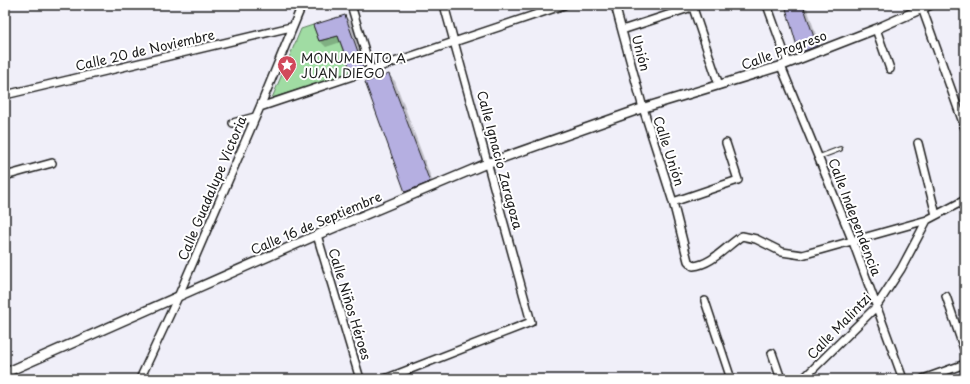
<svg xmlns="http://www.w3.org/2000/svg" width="970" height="384" font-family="'Playpen Sans',sans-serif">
<rect width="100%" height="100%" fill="#f0eff9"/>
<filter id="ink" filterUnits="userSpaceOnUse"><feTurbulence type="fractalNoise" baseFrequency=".025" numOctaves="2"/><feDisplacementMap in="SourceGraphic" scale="8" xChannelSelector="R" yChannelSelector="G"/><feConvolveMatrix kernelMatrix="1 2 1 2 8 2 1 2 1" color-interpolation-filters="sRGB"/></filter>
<g filter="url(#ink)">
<!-- green -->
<path fill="#a0dca3" stroke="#5e7c60" d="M313 25 319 41 338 36 351 73 272 98 301 29Z"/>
<!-- shadow -->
<path fill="#0003" d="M786 5H806L822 52 806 58 800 52Z
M345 16 351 22 368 72 357 77 351 71 341 42 326 47 320 41Z
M389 75 395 81 435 188 412 197 406 191Z"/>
<!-- building -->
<path fill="#b5afe1" stroke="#1c1c1c" d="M785 5H803L817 46 799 53Z
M345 15 363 66 351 71 338 36 319 41 313 25Z
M389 74 430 182 405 192 365 82Z"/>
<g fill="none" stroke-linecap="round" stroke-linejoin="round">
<defs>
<path id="service" d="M819 157 840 149"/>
<path id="minor" d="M351 5 371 71
M615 5 643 108 673 202 688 261 693 266C713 264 726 246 742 236L756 239 782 252 802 255 927 220
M692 5 719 85
M767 5 788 63
M922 8 965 128
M876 29 890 69
M622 30 692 7
M781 66 853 242 903 379
M5 95 291 27
M260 107 564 5
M233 123 255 117
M918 143 936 215
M5 176 52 163
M673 202 738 180 726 143
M317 235 360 379
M946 296 965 352
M705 301 731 379
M772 353 781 379
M140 379 178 297 260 107 302 5
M385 379 531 322 444 5
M803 379 876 307 901 269 927 220 965 200
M923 379 965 364"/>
<path id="tertiary" d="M5 373 317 235 488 163 643 108 781 66 876 29 930 5"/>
</defs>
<!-- service casing -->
<use href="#service" stroke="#1c1c1c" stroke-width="6"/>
<!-- minor casing -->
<use href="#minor" stroke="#1c1c1c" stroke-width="10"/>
<!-- tertiary casing -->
<use href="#tertiary" stroke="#1c1c1c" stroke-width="11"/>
<!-- service -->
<use href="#service" stroke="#fff" stroke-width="3.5"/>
<!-- minor -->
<use href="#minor" stroke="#fff" stroke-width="7"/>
<!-- tertiary -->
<use href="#tertiary" stroke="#fff" stroke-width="8"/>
</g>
</g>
<!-- icons -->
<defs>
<symbol id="sight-pin" viewBox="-11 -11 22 30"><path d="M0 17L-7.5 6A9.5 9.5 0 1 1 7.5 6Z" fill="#d1495b" stroke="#fff"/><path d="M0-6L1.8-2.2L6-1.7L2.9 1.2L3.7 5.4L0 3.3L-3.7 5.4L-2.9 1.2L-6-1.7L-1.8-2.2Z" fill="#fff"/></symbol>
</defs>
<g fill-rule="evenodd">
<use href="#sight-pin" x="276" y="54" width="22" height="30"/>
</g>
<g text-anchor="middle" stroke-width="4" stroke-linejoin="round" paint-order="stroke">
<!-- street labels -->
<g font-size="13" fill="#1c1c1c" stroke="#fff">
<text transform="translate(145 50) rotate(-13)" y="5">Calle 20 de Noviembre</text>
<text transform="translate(784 50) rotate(-20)" y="5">Calle Progreso</text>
<text transform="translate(641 53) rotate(75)" y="5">Unión</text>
<text transform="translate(669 151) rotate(72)" y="5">Calle Unión</text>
<text transform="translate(500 160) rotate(75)" y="5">Calle Ignacio Zaragoza</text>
<text transform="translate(212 188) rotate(-67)" y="5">Calle Guadalupe Victoria</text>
<text transform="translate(855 217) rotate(69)" y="5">Calle Independencia</text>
<text transform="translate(316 223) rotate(-23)" y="5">Calle 16 de Septiembre</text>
<text transform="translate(350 304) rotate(73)" y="5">Calle Niños Héroes</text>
<text transform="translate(839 326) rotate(-46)" y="5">Calle Malintzi</text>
</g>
<!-- poi labels -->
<g font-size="13" fill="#1c1c1c" stroke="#fff" text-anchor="start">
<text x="301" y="63">MONUMENTO A<tspan x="301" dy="15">JUAN DIEGO</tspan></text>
</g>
</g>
<!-- margin -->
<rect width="970" height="384" fill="none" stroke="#fff" stroke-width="20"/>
<rect x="10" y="10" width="950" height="364" fill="none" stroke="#1c1c1c" stroke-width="1.5" filter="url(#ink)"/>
</svg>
